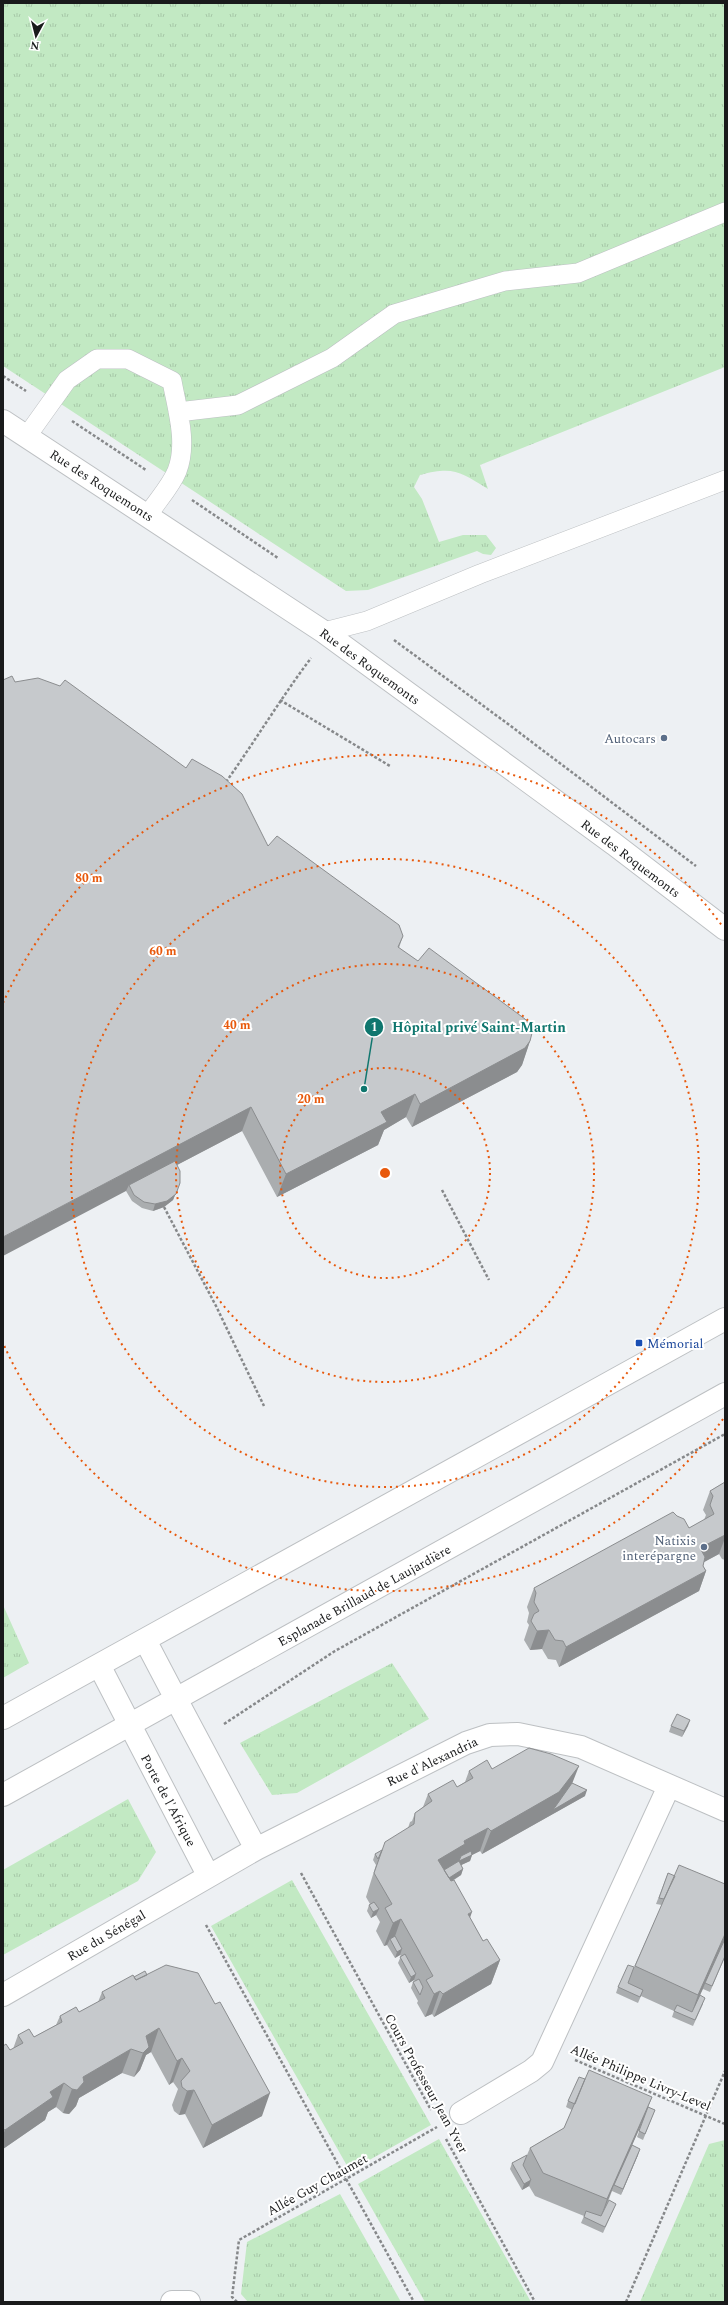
<svg xmlns="http://www.w3.org/2000/svg" width="728" height="2305" font-family="Spectral,serif">
<defs>
<pattern id="grass-tufts" width="24" height="20" patternUnits="userSpaceOnUse"><rect width="24" height="20" fill="#c2e9c3"/><path d="M3 7l-1-3M5 7V3M7 7l1-3M15 17l-1-3M17 17v-4M19 17l1-3" fill="none" stroke="#a6c7a7"/></pattern>
</defs>
<rect width="100%" height="100%" fill="#edf0f3"/>
<!-- grass -->
<path fill="url(#grass-tufts)" d="M3 3H725V367L480 465 488 489C460 472 454 466 420 475L414 487 422 499 439 542 463 535H486L496 548 491 555 483 554 477 551 368 590 346 591 3 366Z
M3 1605 29 1663 3 1678Z
M392 1663 429 1719 297 1793 272 1795 240 1743Z
M128 1799 156 1852 138 1881 3 1955V1870Z
M292 1880 431 2125 350 2171 211 1926Z
M439 2139 531 2302H425L358 2184Z
M725 2140V2302H640L709 2144Z
M340 2194 401 2302H248L241 2294 247 2242Z"/>
<g fill="none" stroke-linecap="round" stroke-linejoin="round">
<defs>
<path id="lane" d="M178 412 238 405 332 358 394 314 505 281 578 273 725 212
M27 436 67 380 97 359H128L172 381C177 409 188 443 177 471 171 486 157 501 148 515
M324 632 367 621 480 574 725 480"/>
<path id="street" d="M3 421 324 632 614 844 725 929
M176 1699 256 1849
M130 1725 208 1875
M3 1995 256 1849 466 1743 490 1735 518 1734 581 1747 725 1810
M461 2113 531 2071 542 2062 669 1786
M172 2302H189"/>
<path id="secondary" d="M145 1640 176 1699
M99 1665 130 1725
M3 1718 725 1319
M3 1795 725 1394"/>
</defs>
<!-- lane casing -->
<use href="#lane" stroke="#bdc0c3" stroke-width="20"/>
<!-- street casing -->
<use href="#street" stroke="#bdc0c3" stroke-width="24"/>
<!-- secondary casing -->
<use href="#secondary" stroke="#bdc0c3" stroke-width="24"/>
<!-- path -->
<path stroke="#86888a" stroke-width="2.5" stroke-dasharray="3 2" stroke-linecap="butt" d="M3 376 26 391
M72 421 146 470
M192 500 278 558
M394 640 508 724 696 866
M280 700 390 766
M226 782C255 741 281 698 311 658
M442 1190 489 1280
M164 1207 216 1306 264 1406
M224 1724 335 1651 725 1434
M301 1873 431 2110
M206 1925 414 2302
M575 2060 725 2124
M446 2139 535 2302
M237 2302 232 2297 239 2240 437 2127
M626 2302 725 2071"/>
<!-- lane -->
<use href="#lane" stroke="#fff" stroke-width="19"/>
<!-- street -->
<use href="#street" stroke="#fff" stroke-width="22"/>
<!-- secondary -->
<use href="#secondary" stroke="#fff" stroke-width="22"/>
</g>
<!-- wall -->
<path fill="#aaadaf" d="M15 682 268 846 403 936 399 948 530 1041 522 1065 517 1072 412 1127 406 1117 384 1130 378 1145 277 1197 242 1131 177 1165 180 1183 173 1200 164 1207 153 1211 142 1208 132 1201 126 1191Z
M725 1482V1560L722 1559 719 1554 704 1562 703 1566 706 1571 699 1591 559 1667 556 1660 548 1659 542 1649 530 1650 524 1640 529 1625 527 1622 529 1613 527 1607 534 1588 677 1516 689 1528 704 1520 706 1515 703 1510 710 1491Z
M690 1720 682 1737 669 1732 671 1726Z
M492 1769 572 1783 585 1796 482 1854 480 1851 472 1855 470 1861 461 1865 463 1869 461 1875 454 1880 470 1918 483 1941 500 1960 491 1984 434 2017 432 2014 425 2017 417 2003 418 2001 411 1988 413 1982H415L414 1980 409 1983 398 1963 401 1956 400 1955 395 1958 387 1945 384 1946 376 1931 380 1922 376 1915 371 1918 367 1911 369 1905 370 1904 366 1897 376 1865 373 1860 375 1854 382 1850 408 1828 410 1822 412 1821 415 1813 423 1807 428 1794 457 1787 465 1782 469 1771Z
M668 1873 724 1941 725 1942V1957L710 1992 703 1989 700 1995 703 2004 693 2026 672 2017 674 2011 641 1996 638 2003 616 1993 618 1987 634 1967 662 1905 656 1904Z
M147 1975 262 2116 203 2148 185 2114 179 2115 174 2111 172 2105 178 2089 173 2082 169 2085 151 2052 146 2055 140 2070 134 2077 122 2073 79 2098 76 2106 69 2114 63 2113 56 2107 48 2112 45 2120 3 2149V2046L10 2050 13 2049 18 2035 34 2037 56 2025 60 2016 79 2012 98 2002 102 1992 134 1977Z
M585 2079 652 2097 648 2107 655 2110 643 2140 637 2137 641 2126 632 2145 638 2155 621 2195 612 2191 606 2207 616 2204 603 2233 581 2223 584 2216 535 2196 529 2186 522 2190 510 2169 512 2163 527 2155 530 2148 564 2128 572 2110 566 2107 568 2101Z"/>
<!-- shaded-wall -->
<path fill="#8b8d8f" d="M530 1041 522 1065 517 1072 412 1127 420 1104Z
M415 1094 406 1117 384 1130 378 1145 277 1197 286 1174 381 1112Z
M251 1107 242 1131 131 1189 129 1185 126 1191 3 1256V1237Z
M180 1183 173 1200 164 1207 153 1211 155 1204Z
M725 1535V1538L719 1554 693 1568 700 1548Z
M706 1571 699 1591 559 1667 566 1647Z
M549 1630 542 1649 530 1650 537 1631Z
M690 1720 688 1726 682 1737 684 1731Z
M579 1766 570 1789 587 1790 585 1796 482 1854 491 1831Z
M488 1828 480 1851 472 1855 470 1861 457 1867 434 1881 438 1860 464 1841Z
M463 1869 461 1875 435 1891 437 1885Z
M379 1909 376 1915 371 1918 373 1912Z
M472 1912 464 1935 468 1914Z
M401 1919 393 1942 390 1939 387 1945 384 1946 393 1923Z
M725 1934V1938L690 2018 698 1995Z
M402 1949 400 1955 395 1958 397 1952Z
M500 1960 491 1984 434 2017 443 1994Z
M416 1974 414 1980 409 1983 411 1977Z
M440 1991 432 2014 425 2017 434 1994Z
M159 2028 151 2052 146 2055 140 2070 134 2077 143 2053 146 2036Z
M131 2049 122 2073 79 2098 76 2106 69 2114 63 2113 72 2089 83 2077Z
M182 2058 173 2082 169 2085 177 2061Z
M64 2083 56 2107 48 2112 45 2120 3 2149V2135L5 2130 50 2092Z
M194 2090 185 2114 179 2115 187 2091Z
M270 2093 262 2116 203 2148 212 2125Z
M652 2097 643 2120 615 2185H614L599 2222 607 2199Z
M640 2149 638 2155 621 2195 623 2189Z
M531 2180 529 2186 522 2190 524 2184Z"/>
<!-- building -->
<path fill="#c6c9cc" stroke="#8b8d8f" d="M12 676 15 682 38 678 60 686 65 680 186 768 192 759 222 776 242 794 268 846 277 836 399 925 403 936 398 947 418 961 429 948 525 1019 530 1025 532 1033 530 1041 525 1048 420 1104 415 1094 381 1112 387 1122 286 1174 251 1107 3 1237V680Z
M175 1161 180 1171V1183L176 1194 167 1201 155 1204 144 1202 134 1195 129 1185Z
M725 1482V1535L700 1548 705 1557 703 1566 706 1571 566 1647 563 1641 555 1640 549 1630 537 1631 531 1621 534 1614 539 1611 534 1602 536 1593 534 1588 673 1512 677 1516 684 1519 689 1528 714 1514 710 1505 713 1496 710 1491Z
M677 1714 690 1720 684 1731 671 1726Z
M529 1748 551 1754 579 1766 559 1792 491 1831 488 1828 464 1841 465 1844 438 1860 451 1881 454 1880 472 1912 468 1914 483 1941 487 1939 500 1960 443 1994 440 1991 434 1994 426 1980 433 1976 401 1919 393 1923 385 1908 392 1904 374 1873 385 1842 414 1824 415 1813 432 1801 428 1794 453 1780 457 1787 473 1778 469 1771 487 1760 492 1769Z
M572 1783 587 1790 553 1810Z
M382 1850 378 1859 375 1854Z
M471 1851 472 1855 459 1861 461 1856Z
M459 1861 463 1869 449 1878 444 1870Z
M679 1865 725 1884V1934L698 1995 635 1966Z
M668 1873 675 1876 664 1899 659 1898Z
M374 1902 379 1909 373 1912 369 1905Z
M395 1936 402 1949 397 1952 390 1939Z
M724 1941 725 1942V1956L712 1986 705 1983Z
M405 1954 416 1974 411 1977 400 1957Z
M166 1965 198 1973 215 2004 220 2002 270 2093 212 2125 194 2090 187 2091 182 2087 181 2081 190 2071 182 2058 177 2061 159 2028 146 2036 149 2047 143 2053 131 2049 83 2077 84 2082 77 2090 72 2089 64 2083 50 2092 53 2097 5 2130 3 2129V2046L6 2044 10 2050 23 2043 18 2035 29 2029 34 2037 62 2022 60 2016 76 2007 79 2012 105 1998 102 1992 133 1975 136 1980Z
M628 1965 634 1967 628 1983 643 1990 640 1997 618 1987Z
M145 1971 147 1975 136 1980 134 1977Z
M419 1979 423 1987 420 1995 413 1982Z
M700 1995 705 1998 695 2020 674 2011 677 2005 692 2012Z
M589 2070 652 2097 607 2199 543 2173 530 2148 564 2128Z
M579 2077 585 2079 575 2104 568 2101Z
M648 2107 655 2110 645 2134 639 2131Z
M632 2145 640 2149 623 2189 614 2185Z
M527 2155 523 2165 531 2180 524 2184 512 2163Z
M609 2200 616 2204 605 2227 584 2217 586 2211 601 2216Z"/>
<!-- distance rings -->
<g fill="none" stroke="#e8590c" stroke-width="2" stroke-dasharray="2 4">
<circle cx="385" cy="1173" r="105"/>
<circle cx="385" cy="1173" r="209"/>
<circle cx="385" cy="1173" r="314"/>
<path d="M723 1419A418 418 0 0 1 3 1343M3 1003A418 418 0 0 1 723 927"/>
</g>
<!-- markers -->
<g fill="#5c6f8a" stroke="#fff" stroke-width="1.5">
<circle cx="664" cy="738" r="4"/>
<circle cx="704" cy="1547" r="4"/>
</g>
<rect fill="#1a4fb4" stroke="#fff" stroke-width="1.5" x="635" y="1339" width="8" height="8" rx="2"/>
<g text-anchor="middle" stroke-width="4" stroke-linejoin="round" paint-order="stroke">
<!-- street labels -->
<g font-size="13" fill="#191a1b" stroke="#fff">
<text transform="translate(102 485) rotate(33)" y="5">Rue des Roquemonts</text>
<text transform="translate(370 666) rotate(36)" y="5">Rue des Roquemonts</text>
<text transform="translate(631 858) rotate(37)" y="5">Rue des Roquemonts</text>
<text transform="translate(364 1595) rotate(-29)" y="5">Esplanade Brillaud de Laujardière</text>
<text transform="translate(432 1761) rotate(-25)" y="5">Rue d'Alexandria</text>
<text transform="translate(169 1800) rotate(62)" y="5">Porte de l'Afrique</text>
<text transform="translate(106 1935) rotate(-30)" y="5">Rue du Sénégal</text>
<text transform="translate(641 2077) rotate(23)" y="5">Allée Philippe Livry-Level</text>
<text transform="translate(427 2083) rotate(61)" y="5">Cours Professeur Jean Yver</text>
<text transform="translate(317 2184) rotate(-29)" y="5">Allée Guy Chaumet</text>
</g>
<!-- service labels -->
<g font-size="13" fill="#4e5e75" stroke="#fff" text-anchor="end">
<text x="656" y="743">Autocars</text>
<text x="696" y="1545">Natixis<tspan x="696" dy="15">interépargne</tspan></text>
</g>
<!-- transit labels -->
<g font-size="13" fill="#164399" stroke="#fff" text-anchor="start">
<text x="647" y="1348">Mémorial</text>
</g>
</g>
<circle cx="385" cy="1173" r="6" fill="#e8590c" stroke="#fff" stroke-width="2"/>
<g font-size="12" text-anchor="middle" font-weight="bold" fill="#e8590c" stroke="#fff" stroke-width="4" stroke-linejoin="round" paint-order="stroke">
<text x="89" y="882">80 m</text>
<text x="163" y="955">60 m</text>
<text x="237" y="1029">40 m</text>
<text x="311" y="1103">20 m</text>
</g>
<!-- callouts -->
<path fill="none" stroke="#0f766e" stroke-width="1.5" d="M364 1089L374 1027"/>
<g fill="#0f766e" stroke="#fff" stroke-width="1.5">
<circle cx="364" cy="1089" r="4"/>
<circle cx="374" cy="1027" r="10"/>
</g>
<g font-size="12" text-anchor="middle" font-weight="bold" fill="#fff">
<text x="374" y="1031">1</text>
</g>
<g font-size="14" text-anchor="middle" font-weight="bold" fill="#0f766e" stroke="#fff" stroke-width="4" stroke-linejoin="round" paint-order="stroke">
<text x="479" y="1032">Hôpital privé Saint-Martin</text>
</g>
<!-- border -->
<rect width="728" height="2305" fill="none" stroke="#191a1b" stroke-width="8"/>
<!-- north arrow -->
<g transform="translate(36 36) rotate(187)" stroke="#ffffff" stroke-width="3" paint-order="stroke">
<path d="M0-3L7 15L0 10L-7 15Z" fill="#191a1b"/>
<text y="-6" font-size="11" font-weight="bold" text-anchor="middle" fill="#191a1b">N</text>
</g>
</svg>
